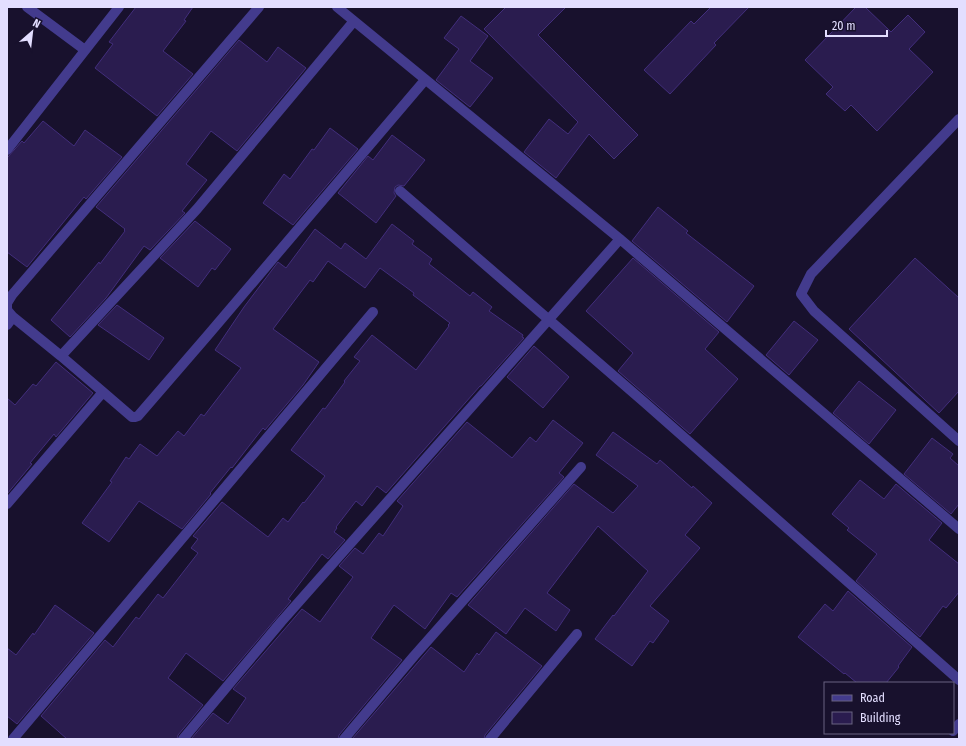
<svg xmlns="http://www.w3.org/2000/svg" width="966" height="746" font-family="'Fira Sans Condensed',sans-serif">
<rect width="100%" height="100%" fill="#18112d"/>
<!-- building -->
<path fill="#2a1c4f" stroke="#422e7c" d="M136 7H193L184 20 186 21 163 51 193 74 157 116 95 68 113 44 109 42Z
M506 7H566L538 35 638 135 614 159 589 134 556 178 524 152 549 119 568 134 578 122 484 29Z
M711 7H749L714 43 716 45 670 94 644 70 691 21 694 24Z
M856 7H865L891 32 908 15 925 32 909 49 933 72 877 131 851 105 845 111 826 94 833 87 805 60Z
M461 16 488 36 470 61 493 78 470 107 436 80 459 49 444 38Z
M239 40 267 62 278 47 306 68 237 151 211 131 186 164 207 180 182 211 185 213 150 250 144 246 106 298 70 337 51 320 99 262 100 264 125 231 124 230 125 229 96 207Z
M43 121 74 146 85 130 122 157 86 199 84 197 27 267 7 252V158L22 141 24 143Z
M330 128 358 149 293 225 263 203 284 174 290 179 312 149 314 150Z
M392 135 425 160 404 186 398 185 395 187 394 193 396 196 376 223 338 193 368 156 373 160Z
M658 207 688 231 686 233 754 286 727 322 632 241Z
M195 221 231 249 215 270 212 268 198 287 160 258Z
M392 224 414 241 412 244 432 259 429 264 470 296 473 292 492 307 489 311 523 335 522 337 524 338 481 386H480L386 493 377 486 362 506 356 501 336 527 337 528 334 532 345 540 328 559 322 554 288 599 291 601 223 681 186 653 168 678 203 705 178 735 177 739H67L41 716 105 640 113 647 136 617 139 619 158 594 163 598 198 553 191 548 198 539 193 536 222 502 268 537 283 518 288 522 303 502 304 503 325 476 291 450 323 408 325 409 345 382 344 381 360 361 354 357 372 335 416 370 449 326 448 325 450 323 413 295 414 293 380 268 365 288 328 261 313 282 310 280 273 329 319 362 303 385 265 430 263 428 232 468 231 467 210 493 211 494 182 529 139 501 109 542 82 523 112 482 110 481 126 457 129 459 140 444 157 456 178 431 184 436 201 414 204 416 241 368 215 350 244 307 278 262 286 268 315 229 341 249 345 243 366 259Z
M633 258 719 332 705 349 738 379 690 434 618 371 633 353 586 311Z
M915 258 959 298V391L939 413 849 329Z
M117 305 164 338 149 360 98 325Z
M794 321 818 340 789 375 766 355Z
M534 346 569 377 543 408 507 377Z
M56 362 93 393 56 437 54 434 30 463 32 464 7 494V398L15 405 33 384 36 386Z
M859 381 896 410 869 444 833 413Z
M553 420 583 443 559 473 564 477 457 597 451 593 425 629 394 605 371 638 402 660 339 735 338 739H191L213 713 228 724 246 698 233 689 302 609 320 622 353 577 339 566 355 548 363 554 379 533 383 536 403 506 397 501 467 422 512 458 530 437 536 442Z
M613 432 657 464 660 460 692 488 693 486 712 503 685 535 700 548 650 606 669 621 653 643 650 641 632 666 595 639 613 615 614 616 648 571 598 526 547 593 570 610 556 631 525 608 506 634 468 605 574 484 613 513 638 486 596 455Z
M932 438 953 454 950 458 959 466V504L951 514 904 474Z
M860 480 884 499 896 484 942 523 929 540 959 564V592L946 608 943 606 920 637 856 581 877 554 847 530 849 528 832 514Z
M848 591 912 647 898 666 899 667 886 683H857L845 673 844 674 798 637 825 604 833 611Z
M55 605 94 633 17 724 7 716V648L16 655 33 633 34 635Z
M496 632 542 666 485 735 484 739H352L431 647 464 672 477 653 479 655Z"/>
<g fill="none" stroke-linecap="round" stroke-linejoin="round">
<!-- service -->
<path stroke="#433b8d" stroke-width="10" d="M959 119 811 274 801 294 814 311 959 441"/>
<!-- minor -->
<path stroke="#433b8d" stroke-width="10" d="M27 7 85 50
M337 7 620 239 959 529
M7 150 119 7
M400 191 644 402 959 680
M13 317 7 310V303L12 295 259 7
M7 325 13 317 61 356 197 209 354 21
M61 356 103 392
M7 504 103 392 132 417H135L138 416 208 335 425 80
M953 731 959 724
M13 739 373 312
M183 739 281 622 620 239
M344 739 414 656 581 467
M490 739 577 634"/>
</g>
<!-- border -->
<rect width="966" height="746" fill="none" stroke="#e3deff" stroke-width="16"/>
<!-- legend -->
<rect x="824" y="682" width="130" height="52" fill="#18112d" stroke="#696381"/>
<rect x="832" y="695" width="20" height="6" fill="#433b8d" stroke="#696381"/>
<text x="860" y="702" font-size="12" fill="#e3deff">Road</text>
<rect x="832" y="712" width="20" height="12" fill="#2a1c4f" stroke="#696381"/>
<text x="860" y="722" font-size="12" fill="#e3deff">Building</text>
<!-- north arrow -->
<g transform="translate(32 32) rotate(28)" stroke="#18112d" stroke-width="3" paint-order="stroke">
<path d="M0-3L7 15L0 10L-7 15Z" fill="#e3deff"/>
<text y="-6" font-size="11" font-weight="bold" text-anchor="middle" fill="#e3deff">N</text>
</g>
<!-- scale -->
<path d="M826 30v6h61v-6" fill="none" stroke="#e3deff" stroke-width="2"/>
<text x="832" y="30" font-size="12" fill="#e3deff" stroke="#18112d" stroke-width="3" paint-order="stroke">20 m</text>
</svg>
